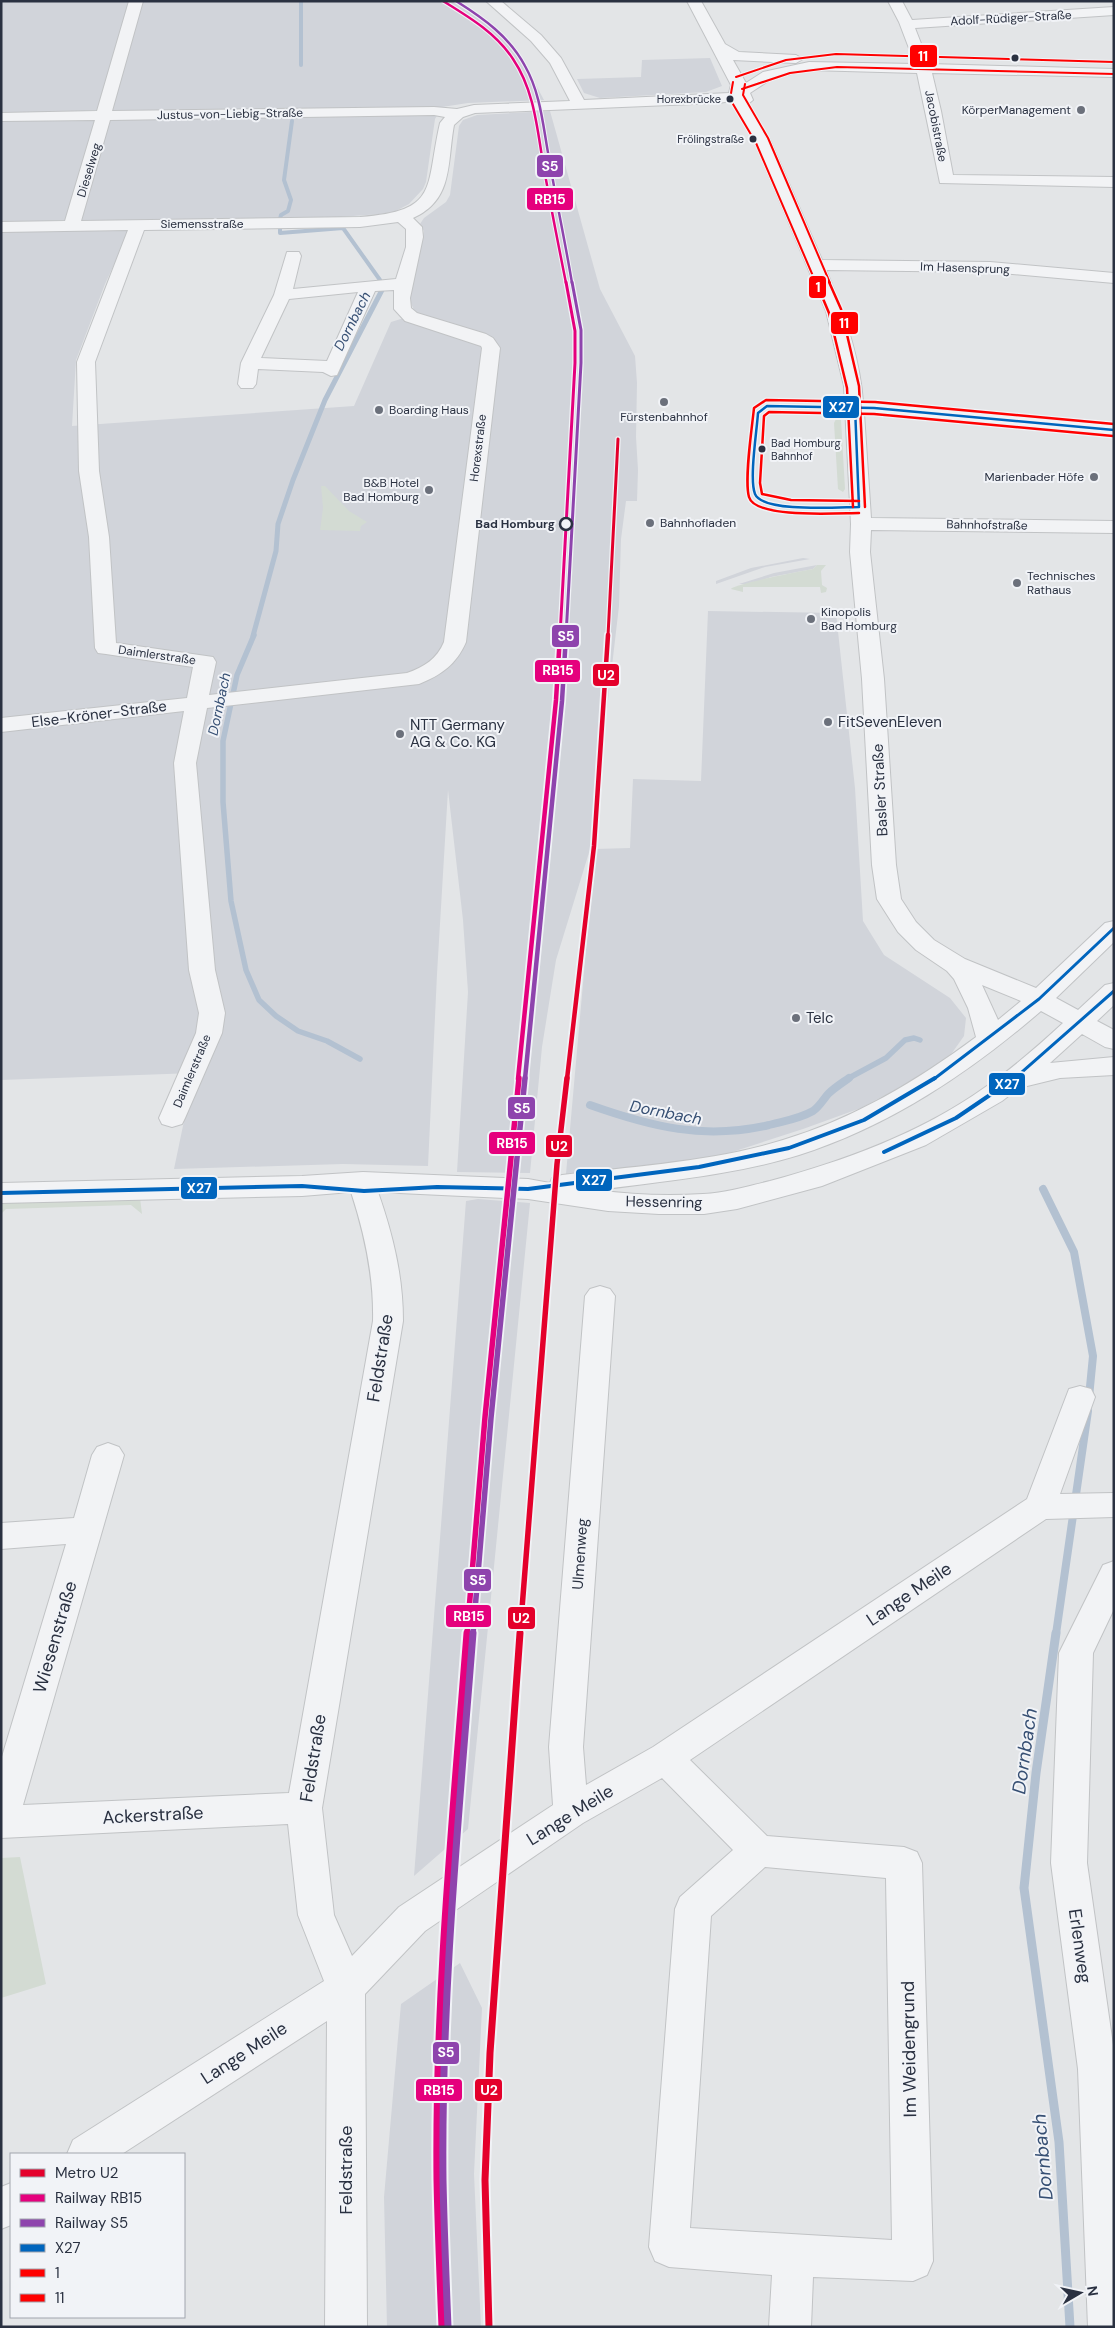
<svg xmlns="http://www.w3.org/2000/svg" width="1115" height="2328" font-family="'DM Sans',sans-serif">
<rect width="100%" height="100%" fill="#e3e5e7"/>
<!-- built -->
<path fill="#d1d4da" d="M1 1H455L482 17 516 48 544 100 468 103 442 107 435 119 426 182 423 189 409 204 392 213 327 218 134 221 105 284 76 360 72 426 354 406 391 322 417 314 413 308 409 298 412 277 423 240 424 231 420 224 424 218 446 202 450 195 459 126 463 120 477 115 550 111 600 289 635 356 637 383 636 437 638 470 637 501H626L621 539 619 606 591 846 556 960 542 1047 530 1173 457 1172 468 992 463 920 448 790 437 974 428 1166 343 1164 174 1169 194 1073 1 1080Z
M710 58 722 86 706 92 600 98 584 93 577 79 641 77 642 60Z
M803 558 810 559 765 567 716 584V581L751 568Z
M817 565 813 569 771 577 751 584H739L774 573Z
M708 611 836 613 855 788 863 921 884 955 950 998 966 1018 964 1036 947 1060 928 1072 861 1108 803 1129 723 1155 659 1166 566 1174 595 849 630 848 633 779 701 781Z
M478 1199 530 1203 468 1829 414 1876 466 1201Z
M460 1963 482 2008 474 2174 481 2327H387L384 2197 401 2004Z"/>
<!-- green -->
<path fill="#d3dbd3" d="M836 419 841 420 845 489 843 492 838 489 834 423Z
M321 486H325L349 511 367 522 361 526 360 531 320 530 323 508Z
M817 565H826L821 571 822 585 827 588 826 592 821 593 820 587H743V592L731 589C735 584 801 571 813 569Z
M140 1198 142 1214 131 1205 6 1209 1 1214V1203Z
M20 1857 46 1984 1 1998V1858Z"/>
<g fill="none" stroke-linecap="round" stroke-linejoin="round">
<!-- stream-far4 -->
<path stroke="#b3c1d1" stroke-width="4" d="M301 1V65
M280 219 281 215 288 211 291 200 284 180 292 121
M280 227V233L343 228 380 280"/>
<!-- stream-far3 -->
<path stroke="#b3c1d1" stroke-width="5" d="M253 636 276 551 278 524 293 480 325 400 382 290"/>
<!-- stream-far2 -->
<path stroke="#b3c1d1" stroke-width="5.5" d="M254 635 237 675 223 741V802L231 901 246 970 259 1000 276 1016 298 1031 327 1041 360 1059
M847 1079 886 1058 905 1040 914 1038 920 1040"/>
<!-- stream-far1 -->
<path stroke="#b3c1d1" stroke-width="8" d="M590 1105C652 1127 704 1140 769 1125 784 1121 799 1119 813 1111 819 1107 823 1100 828 1094 834 1088 842 1083 849 1078
M1043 1189 1074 1252 1093 1356 1089 1397
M1056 1634 1088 1411"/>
<!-- stream -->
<path stroke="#b3c1d1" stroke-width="9" d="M1056 1633 1036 1773 1024 1888 1059 2142 1070 2327"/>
<defs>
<path id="minor" d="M129 1H143L112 111 434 107 457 109 474 105 570 101 550 63 531 41 486 1H501L541 35 561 58 584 100 729 93 731 85 687 1H701L725 44 739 52 796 55 803 59 796 63 733 60 746 83 763 72 809 62 915 64 899 22 888 1H902L912 20 1114 7V15L915 28 929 64 1114 69V77L932 73 941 111 953 175 1114 177V187L940 183 917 73 809 70 773 78 750 93 753 100 748 104 770 140 822 260 990 262 1114 273V283L990 272 826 270C844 312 860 357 863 402L1114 424V436L864 413 871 518 1114 521V533L871 530 870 552 884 679 896 865 901 899 916 922 934 940 965 959 1036 988 1105 923 1114 921V942L1056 998 1078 1010 1105 985 1114 983V1005L1097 1021 1114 1030V1049L1105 1047 1082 1034 1050 1063 1114 1057V1075L1060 1078 1019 1088 1002 1101 926 1145 822 1186 737 1209 704 1214H659L608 1211 528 1199 378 1192C393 1235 403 1276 403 1321L322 1808 334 1915 352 1956 399 1907 553 1805 549 1747 585 1296 590 1289 600 1286 610 1289 615 1296 583 1747 586 1785 653 1747 1027 1499 1069 1389 1080 1386 1091 1389 1095 1397 1060 1494 1114 1493V1517L1046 1519 690 1760 767 1836 904 1847 917 1852 922 1863 933 2261 927 2275 913 2281 813 2277 811 2327H769L772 2275 669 2267 655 2261 649 2247 675 1909 680 1897 733 1850 662 1778 583 1823 425 1931 365 1994 367 2327H325L327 2021 122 2154H67L73 2140 324 1981 298 1915 288 1824 1 1838V1760L66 1544 1 1549V1523L74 1518 92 1455 97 1447 108 1443 119 1447 124 1455 23 1805 289 1793 373 1321C374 1276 365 1235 351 1192L302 1196 1 1203V1183L302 1176 363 1172 528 1179 550 1183 552 1178 562 1175C635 1166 712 1162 783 1140 853 1119 917 1081 976 1037L968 1008 954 979 947 971 916 950 898 932 877 899 872 865 862 679 850 552 851 524 844 386 826 311 754 140 732 101 718 103 475 113 463 117 454 125C447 162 454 200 413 218L422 227 423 237 410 298 411 308 417 313 486 334 493 338 500 348 466 642C456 665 441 675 419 684L207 708 196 763 215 970 225 1013 222 1033 185 1118 182 1124 172 1127 162 1124 159 1118 196 1033 199 1013 189 970 174 763 184 711 1 732V718L187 698 193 667 106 654 98 653 95 648 89 537 79 471 77 362 128 230 1 232V222L65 221 95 120 1 121V113L97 111ZM434 115 445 117 440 123C425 188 440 211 360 217L81 221 110 120ZM398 222 406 229V247L396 279 293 289 301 256 299 252H287L274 295 241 363 238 384 241 388H253L256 384 258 369 323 372 331 376 337 375 375 291 394 290V309L405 321 481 346 482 348 444 642C437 659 424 667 407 673L209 695 216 662 213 657 116 643 109 537 99 471 95 362 144 230 360 227ZM358 292 327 361 261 358 289 299ZM982 985 1021 1001 998 1020ZM1041 1011 1063 1023C1038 1046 1012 1069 984 1088 921 1133 844 1161 770 1181 748 1186 726 1193 703 1194 669 1196 632 1195 597 1190 665 1181 734 1175 799 1155 890 1126 969 1073 1041 1011ZM765 1867 886 1878 892 2240 690 2228 711 1916Z
M1114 1561V1609L1093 1653 1087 1863 1114 2052V2327H1088L1078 2069 1051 1863 1059 1653 1103 1565Z
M11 2183V2225L1 2229V2187Z"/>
</defs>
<!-- minor casing -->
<use href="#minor" stroke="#c1c3c5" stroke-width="2"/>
<!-- minor -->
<use href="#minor" fill="#f2f3f5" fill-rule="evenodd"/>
<defs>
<path id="bus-1-far2" d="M855 407 859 507
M859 507C840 507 763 513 755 494 749 479 757 430 758 413L767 406 874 408 1114 430"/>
<path id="bus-1-far1" d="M934 1079 1039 999 1114 928
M1014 1079 1114 991"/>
<path id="bus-1" d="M884 1152 956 1118 1015 1078
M1 1193 302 1186 364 1191 437 1187 528 1189 699 1167 789 1148 864 1120 935 1078"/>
<path id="bus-2-far1" d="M733 82 730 99 756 143 816 283
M742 89 790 73 837 67 1114 74"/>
<path id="bus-2" d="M816 282 829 313 847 388 853 507
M859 501 791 500 762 494 760 483 764 416 769 412 874 414 1113 436"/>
<path id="bus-3-far1" d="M736 77 786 60 836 54 1114 62
M745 84 743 95 768 138 830 283"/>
<path id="bus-3" d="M829 282 841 309 859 386 865 507
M859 513C839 513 755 519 749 497 744 480 752 428 754 408L766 400 875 402 1114 424"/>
</defs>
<!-- bus-1-far2 casing -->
<use href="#bus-1-far2" stroke="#f1f3f7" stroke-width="5"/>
<!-- bus-1-far1 casing -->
<use href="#bus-1-far1" stroke="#f1f3f7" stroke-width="6"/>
<!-- bus-1 casing -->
<use href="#bus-1" stroke="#f1f3f7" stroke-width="8"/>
<!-- bus-2-far1 casing -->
<use href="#bus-2-far1" stroke="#f1f3f7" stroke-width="4"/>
<!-- bus-2 casing -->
<use href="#bus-2" stroke="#f1f3f7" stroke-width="5"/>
<!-- bus-3-far1 casing -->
<use href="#bus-3-far1" stroke="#f1f3f7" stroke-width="4"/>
<!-- bus-3 casing -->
<use href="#bus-3" stroke="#f1f3f7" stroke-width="5"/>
<!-- bus-1-far2 -->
<use href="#bus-1-far2" stroke="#0065bd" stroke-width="2.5"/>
<!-- bus-1-far1 -->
<use href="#bus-1-far1" stroke="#0065bd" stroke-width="3"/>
<!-- bus-1 -->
<use href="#bus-1" stroke="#0065bd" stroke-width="4"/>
<!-- bus-2-far1 -->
<use href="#bus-2-far1" stroke="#f00" stroke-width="2"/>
<!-- bus-2 -->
<use href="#bus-2" stroke="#f00" stroke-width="2.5"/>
<!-- bus-3-far1 -->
<use href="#bus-3-far1" stroke="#f00" stroke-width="2"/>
<!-- bus-3 -->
<use href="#bus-3" stroke="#f00" stroke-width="2.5"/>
<defs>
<path id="rail-1-far4" d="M443 1C469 17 496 33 513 59 534 90 537 127 543 163 550 203 558 243 566 283"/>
<path id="rail-1-far3" d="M560 636 575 363V331L566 282"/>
<path id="rail-1-far2" d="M518 1079 556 700 560 635"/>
<path id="rail-1-far1" d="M467 1634 485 1417 519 1078"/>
<path id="rail-1" d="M442 2327C440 2278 438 2229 437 2180 435 1997 453 1814 467 1633"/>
<path id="rail-2-far4" d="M456 1C483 18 510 37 525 66 541 94 543 127 549 158 556 200 565 241 572 283"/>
<path id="rail-2-far3" d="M566 636 581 363V330L572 282"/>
<path id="rail-2-far2" d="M525 1079 562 701 566 635"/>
<path id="rail-2-far1" d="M473 1634 491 1418 525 1078"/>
<path id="rail-2" d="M448 2327C446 2278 444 2229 443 2180 441 1997 459 1814 473 1633"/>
</defs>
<!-- rail-1-far4 casing -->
<use href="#rail-1-far4" stroke="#f1f3f7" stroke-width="4.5"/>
<!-- rail-1-far3 casing -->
<use href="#rail-1-far3" stroke="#f1f3f7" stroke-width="5.5"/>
<!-- rail-1-far2 casing -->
<use href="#rail-1-far2" stroke="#f1f3f7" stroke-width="8"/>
<!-- rail-1-far1 casing -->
<use href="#rail-1-far1" stroke="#f1f3f7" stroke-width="9"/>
<!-- rail-1 casing -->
<use href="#rail-1" stroke="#f1f3f7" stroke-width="11"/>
<!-- rail-2-far4 casing -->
<use href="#rail-2-far4" stroke="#f1f3f7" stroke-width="4.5"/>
<!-- rail-2-far3 casing -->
<use href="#rail-2-far3" stroke="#f1f3f7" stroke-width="5.5"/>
<!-- rail-2-far2 casing -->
<use href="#rail-2-far2" stroke="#f1f3f7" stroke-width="8"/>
<!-- rail-2-far1 casing -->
<use href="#rail-2-far1" stroke="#f1f3f7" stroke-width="9"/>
<!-- rail-2 casing -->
<use href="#rail-2" stroke="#f1f3f7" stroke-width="11"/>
<!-- rail-1-far4 -->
<use href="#rail-1-far4" stroke="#e5007d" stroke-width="2.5"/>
<!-- rail-1-far3 -->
<use href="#rail-1-far3" stroke="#e5007d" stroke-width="3"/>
<!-- rail-1-far2 -->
<use href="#rail-1-far2" stroke="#e5007d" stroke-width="4.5"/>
<!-- rail-1-far1 -->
<use href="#rail-1-far1" stroke="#e5007d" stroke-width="5.5"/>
<!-- rail-1 -->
<use href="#rail-1" stroke="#e5007d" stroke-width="7"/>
<!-- rail-2-far4 -->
<use href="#rail-2-far4" stroke="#8e44ad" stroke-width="2.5"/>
<!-- rail-2-far3 -->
<use href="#rail-2-far3" stroke="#8e44ad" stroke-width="3"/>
<!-- rail-2-far2 -->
<use href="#rail-2-far2" stroke="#8e44ad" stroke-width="4.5"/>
<!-- rail-2-far1 -->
<use href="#rail-2-far1" stroke="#8e44ad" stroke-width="5.5"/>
<!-- rail-2 -->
<use href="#rail-2" stroke="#8e44ad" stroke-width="7"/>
<defs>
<path id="metro-1-far3" d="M608 636 618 439"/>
<path id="metro-1-far2" d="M567 1079 594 846 608 635"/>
<path id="metro-1-far1" d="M520 1634 557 1164 567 1078"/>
<path id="metro-1" d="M489 2327 485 2180 490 2053 520 1633"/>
</defs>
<!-- metro-1-far3 casing -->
<use href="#metro-1-far3" stroke="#f1f3f7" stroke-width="5.5"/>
<!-- metro-1-far2 casing -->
<use href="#metro-1-far2" stroke="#f1f3f7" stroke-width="8"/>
<!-- metro-1-far1 casing -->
<use href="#metro-1-far1" stroke="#f1f3f7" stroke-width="9"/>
<!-- metro-1 casing -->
<use href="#metro-1" stroke="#f1f3f7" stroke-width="11"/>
<!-- metro-1-far3 -->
<use href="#metro-1-far3" stroke="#e4002b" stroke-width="3"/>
<!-- metro-1-far2 -->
<use href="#metro-1-far2" stroke="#e4002b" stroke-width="4.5"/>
<!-- metro-1-far1 -->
<use href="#metro-1-far1" stroke="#e4002b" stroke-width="5.5"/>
<!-- metro-1 -->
<use href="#metro-1" stroke="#e4002b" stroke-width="7"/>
</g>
<!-- markers -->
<g fill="#2a3141" stroke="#f1f3f7" stroke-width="2">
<circle cx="1015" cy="58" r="4.5"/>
<circle cx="730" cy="99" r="4.5"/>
<circle cx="753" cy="139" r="4.5"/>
<circle cx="762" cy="449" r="4.5"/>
</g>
<g fill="#6b707b" stroke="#f1f3f7" stroke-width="2">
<circle cx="1081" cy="110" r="5"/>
<circle cx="664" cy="402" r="5"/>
<circle cx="379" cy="410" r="5"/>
<circle cx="1094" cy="477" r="5"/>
<circle cx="429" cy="490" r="5"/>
<circle cx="650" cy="523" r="5"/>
<circle cx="1017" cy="583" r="5"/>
<circle cx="811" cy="619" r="5"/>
<circle cx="828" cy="722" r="5"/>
<circle cx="400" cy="734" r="5"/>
<circle cx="796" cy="1018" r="5"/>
</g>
<circle fill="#f1f3f7" stroke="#2a3141" stroke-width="2.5" cx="566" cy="524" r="6"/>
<g text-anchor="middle" stroke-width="4" stroke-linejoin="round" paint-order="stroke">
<!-- far-bus labels -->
<g font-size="11" fill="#2a3141" stroke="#f1f3f7" text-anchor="end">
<text x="721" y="103">Horexbrücke</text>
<text x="744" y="143">Frölingstraße</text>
<text x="771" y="447" text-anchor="start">Bad Homburg<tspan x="771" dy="13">Bahnhof</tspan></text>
</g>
<!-- far-street labels -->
<g font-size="12" fill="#2a3141" stroke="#f1f3f7">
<text transform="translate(1011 18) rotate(-3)" y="4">Adolf-Rüdiger-Straße</text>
<text transform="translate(230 114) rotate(-1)" y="4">Justus-von-Liebig-Straße</text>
<text transform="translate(936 126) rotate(79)" y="4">Jacobistraße</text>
<text transform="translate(89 170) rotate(-73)" y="4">Dieselweg</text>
<text x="202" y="228">Siemensstraße</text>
<text transform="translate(965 268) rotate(2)" y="4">Im Hasensprung</text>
<text transform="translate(478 448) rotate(-83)" y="4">Horexstraße</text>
<text transform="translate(987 525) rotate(1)" y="4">Bahnhofstraße</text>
<text transform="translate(157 655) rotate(8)" y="4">Daimlerstraße</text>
<text transform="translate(192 1071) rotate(-67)" y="4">Daimlerstraße</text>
</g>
<!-- far-poi labels -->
<g font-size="12" fill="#2a3141" stroke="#f1f3f7" text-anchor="start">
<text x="1071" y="114" text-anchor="end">KörperManagement</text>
<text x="389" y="414">Boarding Haus</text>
<text x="664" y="421" text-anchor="middle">Fürstenbahnhof</text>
<text x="1084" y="481" text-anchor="end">Marienbader Höfe</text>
<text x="419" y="487" text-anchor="end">B&amp;B Hotel<tspan x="419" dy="14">Bad Homburg</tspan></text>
<text x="660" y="527">Bahnhofladen</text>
<text x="1027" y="580">Technisches<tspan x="1027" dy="14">Rathaus</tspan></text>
<text x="821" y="616">Kinopolis<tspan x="821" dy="14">Bad Homburg</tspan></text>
</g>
<!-- far-stop labels -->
<g font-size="12" font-weight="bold" fill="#2a3141" stroke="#f1f3f7" text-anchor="end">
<text x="555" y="528">Bad Homburg</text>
</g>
<!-- far-water labels -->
<g font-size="14" font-style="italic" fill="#364f73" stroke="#f1f3f7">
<text transform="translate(352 321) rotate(-63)" y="5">Dornbach</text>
<text transform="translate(219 704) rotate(-78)" y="5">Dornbach</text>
</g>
<!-- street labels -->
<g font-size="15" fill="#2a3141" stroke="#f1f3f7">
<text transform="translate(99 714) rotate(-7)" y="5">Else-Kröner-Straße</text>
<text transform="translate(880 790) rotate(-93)" y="5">Basler Straße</text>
<text transform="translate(664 1202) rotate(1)" y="5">Hessenring</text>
<text transform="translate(580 1554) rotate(-86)" y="5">Ulmenweg</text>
</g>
<!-- poi labels -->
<g font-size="15" fill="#2a3141" stroke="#f1f3f7" text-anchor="start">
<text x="838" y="727">FitSevenEleven</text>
<text x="410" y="730">NTT Germany<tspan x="410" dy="17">AG &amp; Co. KG</tspan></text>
<text x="806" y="1023">Telc</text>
</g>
<!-- water labels -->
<g font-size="16" font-style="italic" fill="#364f73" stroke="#f1f3f7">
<text transform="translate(666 1112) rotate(11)" y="6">Dornbach</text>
</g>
<!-- near-street labels -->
<g font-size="18" fill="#2a3141" stroke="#f1f3f7">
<text transform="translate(380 1358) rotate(-81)" y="6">Feldstraße</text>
<text transform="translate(909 1594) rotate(-34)" y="6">Lange Meile</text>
<text transform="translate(55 1637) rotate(-74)" y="6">Wiesenstraße</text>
<text transform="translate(313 1758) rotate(-81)" y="6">Feldstraße</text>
<text transform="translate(153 1815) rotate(-3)" y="6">Ackerstraße</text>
<text transform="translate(570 1815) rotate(-32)" y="6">Lange Meile</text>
<text transform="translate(1080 1946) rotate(82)" y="6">Erlenweg</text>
<text transform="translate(909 2049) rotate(-91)" y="6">Im Weidengrund</text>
<text transform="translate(244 2053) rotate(-33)" y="6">Lange Meile</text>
<text transform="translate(346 2170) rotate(-90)" y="6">Feldstraße</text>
</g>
<!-- near-water labels -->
<g font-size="19" font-style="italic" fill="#364f73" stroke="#f1f3f7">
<text transform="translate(1024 1751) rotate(-82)" y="7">Dornbach</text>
<text transform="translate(1042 2157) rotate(-95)" y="7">Dornbach</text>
</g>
</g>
<g stroke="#f1f3f7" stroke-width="2">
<rect x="909" y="44" width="29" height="24" rx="5" fill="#f00"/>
<rect x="536" y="154" width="28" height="24" rx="5" fill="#8e44ad"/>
<rect x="526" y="187" width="48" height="24" rx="5" fill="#e5007d"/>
<rect x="808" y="275" width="19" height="24" rx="5" fill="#f00"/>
<rect x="830" y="311" width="29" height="24" rx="5" fill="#f00"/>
<rect x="822" y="395" width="38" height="24" rx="5" fill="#0065bd"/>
<rect x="551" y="624" width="29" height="24" rx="5" fill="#8e44ad"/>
<rect x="534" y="659" width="47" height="24" rx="5" fill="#e5007d"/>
<rect x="592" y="663" width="28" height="24" rx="5" fill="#e4002b"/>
<rect x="988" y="1072" width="38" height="24" rx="5" fill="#0065bd"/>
<rect x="507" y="1096" width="29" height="24" rx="5" fill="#8e44ad"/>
<rect x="488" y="1131" width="48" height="24" rx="5" fill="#e5007d"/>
<rect x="545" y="1134" width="28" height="24" rx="5" fill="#e4002b"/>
<rect x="575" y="1168" width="38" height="24" rx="5" fill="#0065bd"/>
<rect x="180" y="1176" width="38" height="24" rx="5" fill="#0065bd"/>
<rect x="463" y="1568" width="29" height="24" rx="5" fill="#8e44ad"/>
<rect x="445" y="1604" width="47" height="24" rx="5" fill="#e5007d"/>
<rect x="507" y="1606" width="29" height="24" rx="5" fill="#e4002b"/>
<rect x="432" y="2041" width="28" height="24" rx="5" fill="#8e44ad"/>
<rect x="415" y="2078" width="48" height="24" rx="5" fill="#e5007d"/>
<rect x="474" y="2078" width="29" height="24" rx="5" fill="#e4002b"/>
</g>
<g font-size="14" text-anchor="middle" font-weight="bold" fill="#fff">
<text x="923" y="61">11</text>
<text x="550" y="171">S5</text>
<text x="550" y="204">RB15</text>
<text x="818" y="292">1</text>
<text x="844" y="328">11</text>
<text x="841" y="412">X27</text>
<text x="566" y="641">S5</text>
<text x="558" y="675">RB15</text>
<text x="606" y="680">U2</text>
<text x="1007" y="1089">X27</text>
<text x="522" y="1113">S5</text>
<text x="512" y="1148">RB15</text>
<text x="559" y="1151">U2</text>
<text x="594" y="1185">X27</text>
<text x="199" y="1193">X27</text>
<text x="478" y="1585">S5</text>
<text x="469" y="1621">RB15</text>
<text x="521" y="1623">U2</text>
<text x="446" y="2057">S5</text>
<text x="439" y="2095">RB15</text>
<text x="489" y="2095">U2</text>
</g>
<!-- border -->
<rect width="1115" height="2328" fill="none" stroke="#2a3141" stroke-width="5"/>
<!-- legend -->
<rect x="10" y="2153" width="175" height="165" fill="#f1f3f7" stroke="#a1a5ae"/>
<rect x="20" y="2169" width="25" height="8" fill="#e4002b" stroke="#a1a5ae"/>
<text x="55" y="2178" font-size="15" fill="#2a3141">Metro U2</text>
<rect x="20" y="2194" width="25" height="8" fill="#e5007d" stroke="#a1a5ae"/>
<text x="55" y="2203" font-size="15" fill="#2a3141">Railway RB15</text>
<rect x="20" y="2219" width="25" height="8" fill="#8e44ad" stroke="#a1a5ae"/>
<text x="55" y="2228" font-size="15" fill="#2a3141">Railway S5</text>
<rect x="20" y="2244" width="25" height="8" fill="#0065bd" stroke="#a1a5ae"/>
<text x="55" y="2253" font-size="15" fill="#2a3141">X27</text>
<rect x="20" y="2269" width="25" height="8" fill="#ff0000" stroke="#a1a5ae"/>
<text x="55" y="2278" font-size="15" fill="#2a3141">1</text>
<rect x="20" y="2294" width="25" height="8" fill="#ff0000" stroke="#a1a5ae"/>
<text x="55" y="2303" font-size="15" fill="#2a3141">11</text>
<!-- north arrow -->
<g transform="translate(1080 2293) rotate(81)" stroke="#f1f3f7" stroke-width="4" paint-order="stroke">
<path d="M0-4L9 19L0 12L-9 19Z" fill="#2a3141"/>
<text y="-8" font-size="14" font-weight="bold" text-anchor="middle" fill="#2a3141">N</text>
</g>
</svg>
